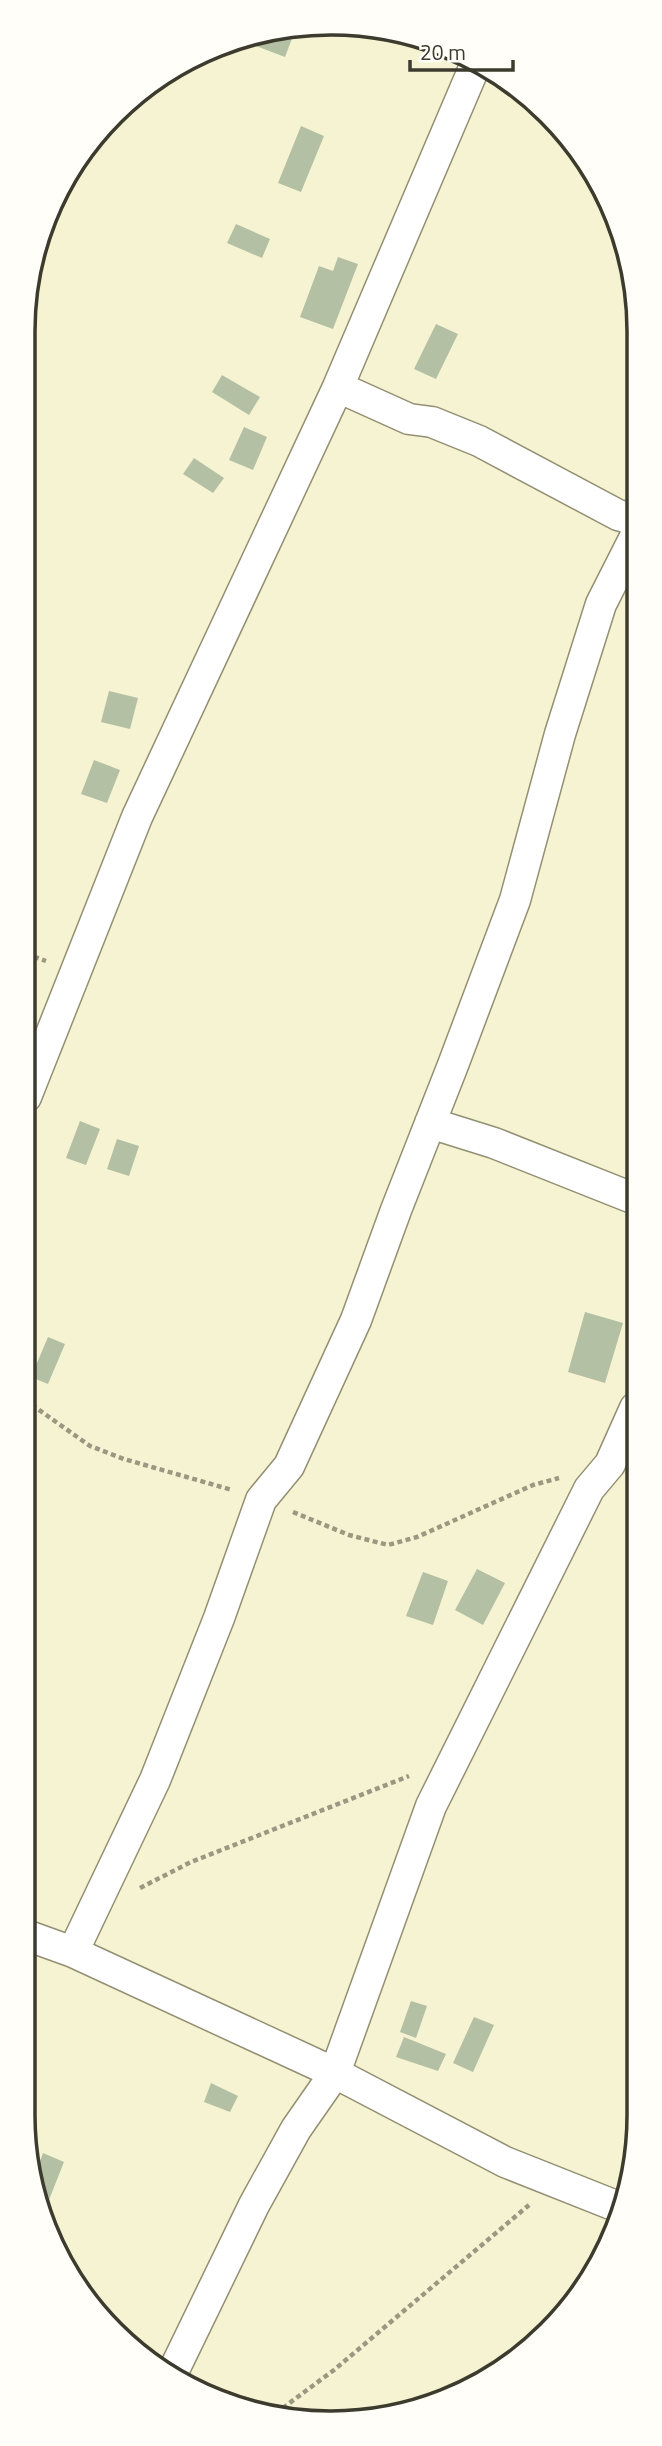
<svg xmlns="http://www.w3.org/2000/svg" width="662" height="2446" font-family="'Titillium Web',sans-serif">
<rect width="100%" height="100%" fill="#f6f3d3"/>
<!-- building -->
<path fill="#b4c0a3" d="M270 29 293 36 285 57 251 44 255 35Z
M301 126 324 136 301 192 278 183Z
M236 224 270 239 262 258 227 243Z
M338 257 358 264 333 329 300 317 319 266 333 271Z
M436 324 458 334 436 379 414 369Z
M222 375 260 397 249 415 212 392Z
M244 427 267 437 253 470 229 460Z
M194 458 224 478 213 493 183 474Z
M109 691 138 698 130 729 101 722Z
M94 760 120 770 107 803 81 794Z
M80 1121 100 1129 86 1165 66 1158Z
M117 1139 139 1146 129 1176 107 1169Z
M585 1312 623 1323 605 1383 568 1372Z
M48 1337 65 1344 48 1384 31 1377Z
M477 1569 505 1583 483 1625 455 1610Z
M423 1572 448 1581 433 1625 406 1616Z
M411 2001 427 2006 416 2038 400 2032Z
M474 2017 494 2025 473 2072 453 2063Z
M404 2037 446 2054 438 2071 396 2057Z
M211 2083 238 2096 230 2112 204 2102Z
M43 2153 64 2162 43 2215 35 2175Z"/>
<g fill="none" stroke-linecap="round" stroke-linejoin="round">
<defs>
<path id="street" d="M338 387 409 419 432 422 479 441 618 515 636 520
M26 1097 137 817 338 387 477 61
M430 1123 494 1143 635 1199
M23 1934 73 1952 335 2073 505 2162 621 2208
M73 1952 155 1780 219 1618 261 1500 289 1466 356 1320 396 1210 453 1065 515 900 560 734 601 604 636 535
M172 2374 254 2205 296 2129 335 2073 431 1806 589 1489 610 1464 635 1408"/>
</defs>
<!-- street casing -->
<use href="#street" stroke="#928f72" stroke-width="33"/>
<!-- path -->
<path stroke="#9a9881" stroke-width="4.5" stroke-dasharray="5 3.5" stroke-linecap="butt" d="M26 954 46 961
M25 1400 90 1446 124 1459 232 1490
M293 1512 349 1535 388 1545 417 1537 533 1485 559 1478
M140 1888 191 1862 409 1776
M276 2413 334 2370 529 2205"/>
<!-- street -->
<use href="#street" stroke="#fff" stroke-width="30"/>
</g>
<!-- crop -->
<path d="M0 0H662V2446H0ZM331 35H331A296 296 0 0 1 627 331V2115A296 296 0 0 1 331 2411H331A296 296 0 0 1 35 2115V331A296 296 0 0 1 331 35Z" fill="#fffef8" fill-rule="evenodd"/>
<path fill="none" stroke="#3c3b2e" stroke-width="3.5" d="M331 35H331A296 296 0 0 1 627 331V2115A296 296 0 0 1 331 2411H331A296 296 0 0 1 35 2115V331A296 296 0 0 1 331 35Z"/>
<!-- scale -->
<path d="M410 60v10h103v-10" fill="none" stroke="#3c3b2e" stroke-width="3.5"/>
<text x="420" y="60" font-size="21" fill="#3c3b2e" stroke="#fffef8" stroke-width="5" paint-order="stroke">20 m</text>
</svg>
